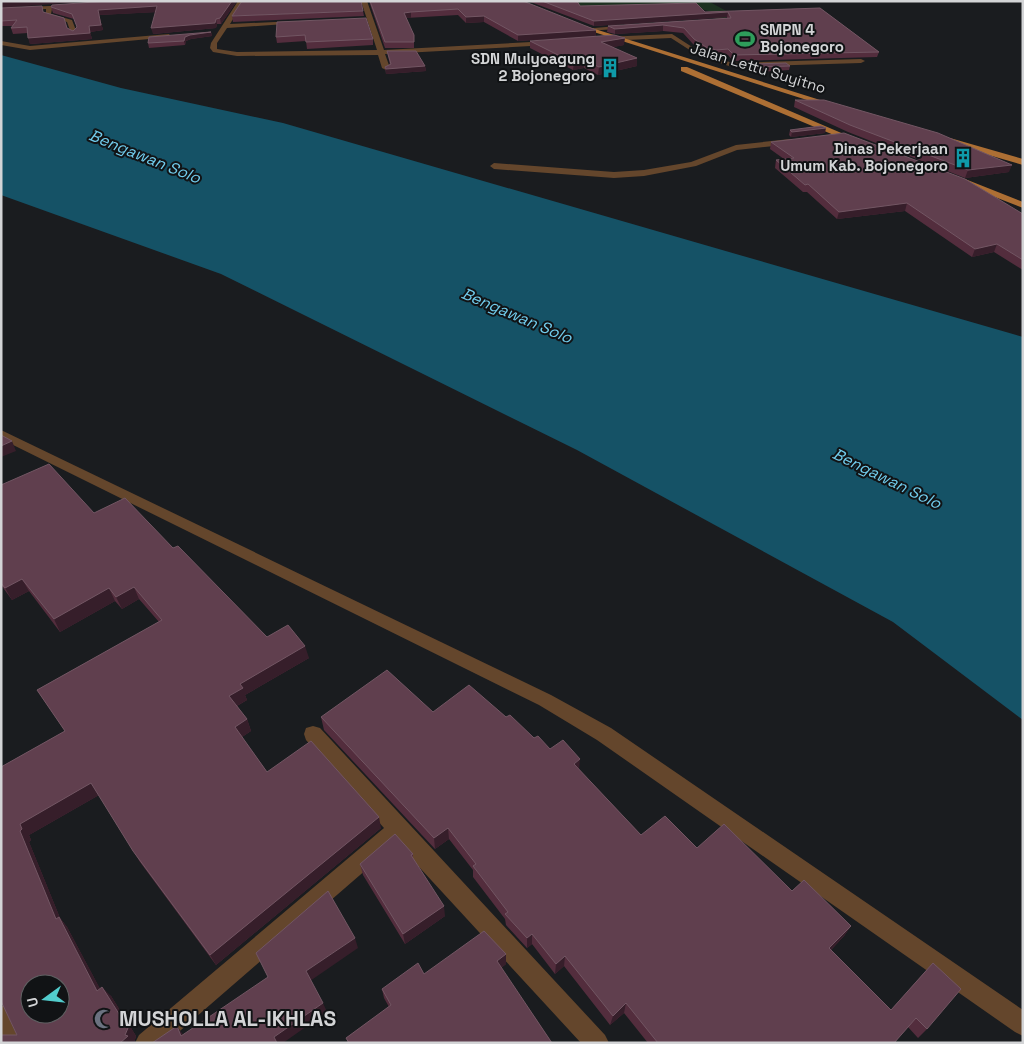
<svg xmlns="http://www.w3.org/2000/svg" width="1024" height="1044" font-family="'Space Grotesk',sans-serif">
<rect width="100%" height="100%" fill="#1a1c1f"/>
<!-- green -->
<path fill="#1e3221" d="M569 1H708L732 14 723 19H716L712 16 714 13C689 1 598 10 565 11Z"/>
<!-- water -->
<path fill="#155266" d="M1 55 121 88 283 123 1023 337V720L893 622 577 450 221 274 1 195Z"/>
<g fill="none" stroke-linecap="round" stroke-linejoin="round">
<!-- minor -->
<path fill="#64462c" fill-rule="evenodd" d="M238 1H244L230 24 296 21 299 23 227 28 217 43V49L237 52 377 50 361 1H367L384 50 549 41 552 43 549 45 385 54 390 68 386 70 382 68 378 55 237 56 213 52 210 48 211 43Z
M74 5 72 8 52 9 51 14 72 20 77 33 74 35 71 33 67 22 46 16V9L1 12V8Z
M628 25 630 28 587 31 584 29Z
M169 34 171 37 30 50 1 45V41L30 46Z
M672 34 703 54 733 63 861 59 865 61 861 63 732 67 699 56 671 38 605 41 602 39 605 37Z
M790 139 793 140V144L737 150 696 166 644 176 614 178 494 169 490 166 494 163 614 172 644 170 691 162 736 145Z
M1 430 551 695 611 728 1023 1010V1036L1015 1032 597 740 539 705 1 439Z
M313 726 320 728 605 1035 609 1043H581L397 843 166 1043H135L139 1035 384 828 306 740 304 734 306 728Z
M1 1005 9 1009 25 1043H1Z"/>
<!-- major -->
<path fill="#ad6f34" fill-rule="evenodd" d="M575 24H579L836 105 829 107 575 26Z
M681 67H687L860 141 853 143 681 71Z
M950 138 1023 159V165L947 143V139Z
M959 179H965L1023 202V208L959 183Z"/>
</g>
<!-- wall -->
<path fill="#532d3d" d="M109 1H237L221 24H217L216 28 153 34 156 12 99 15 103 30 90 32 92 39 30 44 28 33 13 34 11 28 13 26H1V8L44 12 67 28 73 31 77 27 74 19 53 13 51 7Z
M369 1H523L596 36 518 41 484 22 466 23 458 15 406 18 414 35V48H385Z
M528 1H577L580 6 705 12 820 8 879 52 877 57 733 61 728 55 715 56 705 53 693 44 683 33 663 31 615 34 607 32 608 26 727 18V17L594 26Z
M363 11 364 16 233 22 232 16Z
M366 18 373 39V45L307 49 306 41 277 43 276 37Z
M211 32 212 36 191 39 186 41 185 45 149 48 148 43Z
M530 41 624 45 612 47 637 58V66L598 75 584 68 573 70 530 48Z
M387 51 425 66 426 71 386 74 385 67 390 65 388 56Z
M754 64 790 66 789 70 757 72 753 68Z
M795 100 1009 172 965 178 848 132 794 107Z
M790 130 825 133 791 137 789 135Z
M771 142 1023 214V270L994 252 972 257 905 211 837 219 807 192H803L775 168 776 160 784 159 770 149Z
M1 485 94 513 173 548 267 637 309 658 245 695 247 700 237 706 247 719 251 731 242 737 267 772 381 828 216 965 140 862 99 795 29 835 31 840 29 842 60 918 67 927 100 989 111 996 136 1036 134 1043H1L17 1035 3 1005 1 1004V767L65 731 37 690 159 622 139 599 122 609 115 601 60 632 29 591 12 600 1 585Z
M433 712 506 717 579 770 641 835 697 848 792 891 851 926 844 936 831 950 891 1010 933 963 927 1029 918 1038 908 1027 894 1043H648L624 1013 610 1025 564 966 555 974 532 944 527 948 506 925 505 919 473 877V870L449 839 435 849 324 730 321 717Z
M413 854V859L445 916 405 944 363 875 360 864Z
M506 964 501 968 552 1043H348L346 1038 389 1007 384 998 382 989 424 974Z"/>
<!-- shaded-wall -->
<path fill="#361e2a" d="M16 1H92L1 8V2Z
M232 1H237L221 24 220 18Z
M157 6 159 12 99 15 103 30 90 32 92 39 30 44 28 38 90 33 89 26 98 10Z
M411 12V18H404V13Z
M728 12 727 17 594 26V21Z
M484 16V22L466 23V17Z
M216 19 217 24 216 28 153 34 151 28Z
M663 25V31L615 34V29Z
M596 30V36L518 41V35Z
M211 32 212 36 191 39 186 41 185 45 184 41 185 37 190 35Z
M625 38 624 45 601 50V42Z
M637 58V66L598 75 599 67Z
M584 60V68L573 70 574 63Z
M425 66 426 71 386 74V69Z
M826 128 825 133 791 137 792 132Z
M1012 165 1009 172 965 178 968 170Z
M907 203 905 211 837 219 839 212Z
M997 244 994 252 972 257 975 249Z
M12 441 16 451 1 457V446Z
M22 579 29 591 12 600 5 588Z
M134 587 139 599 122 609 116 597Z
M109 588 115 601 60 632 54 619Z
M305 646 309 658 245 695 247 700 233 708 229 696 240 684Z
M247 719 251 731 239 739 235 727Z
M580 759 579 771 574 764Z
M91 783 99 795 29 835 31 840 29 842 60 918 67 927 106 1000 97 991 56 919 20 831V824Z
M379 817 381 828 216 965 210 955Z
M448 828 449 839 435 849 434 838Z
M444 906 445 916 405 944 403 934Z
M851 926 844 936 823 958 829 948Z
M532 934V944L527 948V938Z
M355 938 358 948 310 981 306 971Z
M506 954V964L497 971V961Z
M565 956 564 966 555 974 556 964Z
M102 987 111 996 136 1036 134 1043H120L125 1035Z
M323 1003 327 1012 283 1043H277L274 1037Z
M626 1003 624 1013 610 1025 613 1016Z
M177 1026 184 1036H181Z"/>
<!-- building -->
<path fill="#603f4e" stroke="#725663" fill-rule="evenodd" d="M109 1H232L220 18 216 19 215 23 151 28 157 6 98 10 101 25 89 26 90 33 28 38 27 27 11 28 17 20 1 21V8L42 6 43 12 64 18 67 28 73 31 77 27 72 14 51 7 52 5Z
M242 1H361L363 11 232 16Z
M370 1H523L596 30 518 35 484 16 466 17 458 9 411 12 404 13 414 35V42H385Z
M542 1H577L580 6 696 3 705 12 820 8 879 52 734 55 728 49 716 50 706 47 694 39 684 28 663 25 615 29 608 26 731 18 728 12 594 21Z
M366 18 373 39 306 42 305 35 276 37 277 22Z
M211 32 190 35 185 37 184 41 148 43 149 37Z
M614 35 625 38 601 42 637 58 599 67 584 60 574 63 530 41Z
M387 51H416L425 66 386 69 385 67 391 64Z
M786 63 790 66 757 67 754 64Z
M795 100H824L938 133 1012 165 968 170 850 125Z
M821 126 826 128 792 132 790 130Z
M844 133 965 179 1023 214V260L997 244 975 249 907 203 839 212 808 184 805 185 776 160 794 158 771 142Z
M1 435 12 441 1 446Z
M49 464 94 513 125 498 173 548 178 546 267 637 288 625 305 646 240 684 243 688 229 696 247 719 235 727 267 772 311 741 379 817 210 955 133 851 91 783 20 824 22 829 20 831 56 919 59 917 97 991 102 987 128 1028 125 1035 128 1036 120 1043H1V1035H17L1 1001V767L65 731 37 690 162 620 134 587 116 597 109 588 54 619 22 579 5 588 1 583V485ZM30 984H60V1014H30Z
M387 670 433 712 469 685 506 717 510 715 534 738 538 736 550 749 563 740 580 759 574 764 641 835 665 816 697 848 724 824 792 891 804 880 851 926 829 948 891 1010 933 963 961 989 927 1029 916 1018 894 1043H658L626 1003 613 1016 565 956 556 964 532 934 527 938 505 914 508 912 473 866 476 864 448 828 434 838 321 717Z
M395 834 413 854 411 855 444 906 403 934 360 864Z
M328 891 355 938 306 971 323 1003 274 1037 277 1043H152L177 1026 181 1036 268 977 256 953Z
M484 931 506 954 497 961 552 1043H349L346 1038 391 1005 382 989 418 963 424 974Z"/>
<!-- icons -->
<defs>
<symbol id="stadium-bare" viewBox="-9 -9 18 18"><path d="M0-5a6.5 5 0 1 0 0 10a6.5 5 0 1 0 0-10ZM-3.5-1.8h7v3.6h-7Z" fill="#2e9e5b" stroke="#111315" stroke-width="2.5" paint-order="stroke"/></symbol>
<symbol id="building-bare" viewBox="-9 -9 18 18"><path d="M-4-6H4V6H1V3H-1V6H-4ZM-2.5-4.3h1.7v1.8h-1.7ZM.8-4.3h1.7v1.8H.8ZM-2.5-1h1.7V.8h-1.7ZM.8-1h1.7V.8H.8Z" fill="#0f9aa8" stroke="#111315" stroke-width="2.5" paint-order="stroke"/></symbol>
<symbol id="mosque-bare" viewBox="-9 -9 18 18"><path d="M3.5-4.9A6 6 0 1 0 3.5 4.9A5 5 0 1 1 3.5-4.9Z" fill="#6b7280" stroke="#111315" stroke-width="2.5" paint-order="stroke"/></symbol>
</defs>
<g fill-rule="evenodd">
<use href="#stadium-bare" x="731" y="25" width="28" height="28"/>
<use href="#building-bare" x="596" y="54" width="28" height="28"/>
<use href="#building-bare" x="949" y="144" width="28" height="28"/>
<use href="#mosque-bare" x="90" y="1005" width="28" height="28"/>
</g>
<g text-anchor="middle" stroke-width="4" stroke-linejoin="round" paint-order="stroke">
<!-- far-poi labels -->
<g font-size="15" font-weight="bold" fill="#d3d4d6" stroke="#111315" text-anchor="end">
<text x="760" y="35" text-anchor="start">SMPN 4<tspan x="760" dy="17">Bojonegoro</tspan></text>
<text x="595" y="64">SDN Mulyoagung<tspan x="595" dy="17">2 Bojonegoro</tspan></text>
<text x="948" y="154">Dinas Pekerjaan<tspan x="948" dy="17">Umum Kab. Bojonegoro</tspan></text>
</g>
<!-- far-street labels -->
<g font-size="15" fill="#d3d4d6" stroke="#111315">
<text transform="translate(758 68) rotate(17)" y="5">Jalan Lettu Suyitno</text>
</g>
<!-- far-water labels -->
<g font-size="16" font-style="italic" fill="#71ccec" stroke="#111315">
<text transform="translate(145 156) rotate(22)" y="6">Bengawan Solo</text>
<text transform="translate(517 315) rotate(23)" y="6">Bengawan Solo</text>
<text transform="translate(887 478) rotate(26)" y="6">Bengawan Solo</text>
</g>
<!-- near-poi labels -->
<g font-size="21" font-weight="bold" fill="#d3d4d6" stroke="#111315" text-anchor="start">
<text x="119" y="1026">MUSHOLLA AL-IKHLAS</text>
</g>
</g>
<!-- border -->
<rect width="1024" height="1044" fill="none" stroke="#d3d4d6" stroke-width="5"/>
<!-- north arrow -->
<g transform="translate(45 999) rotate(255)"><circle r="24" fill="#111315" stroke="#5f6062"/>
<path d="M0-4L9 19L0 12L-9 19Z" fill="#52cdcd"/>
<text y="-8" font-size="14" font-weight="bold" text-anchor="middle" fill="#d3d4d6">U</text>
</g>
</svg>
